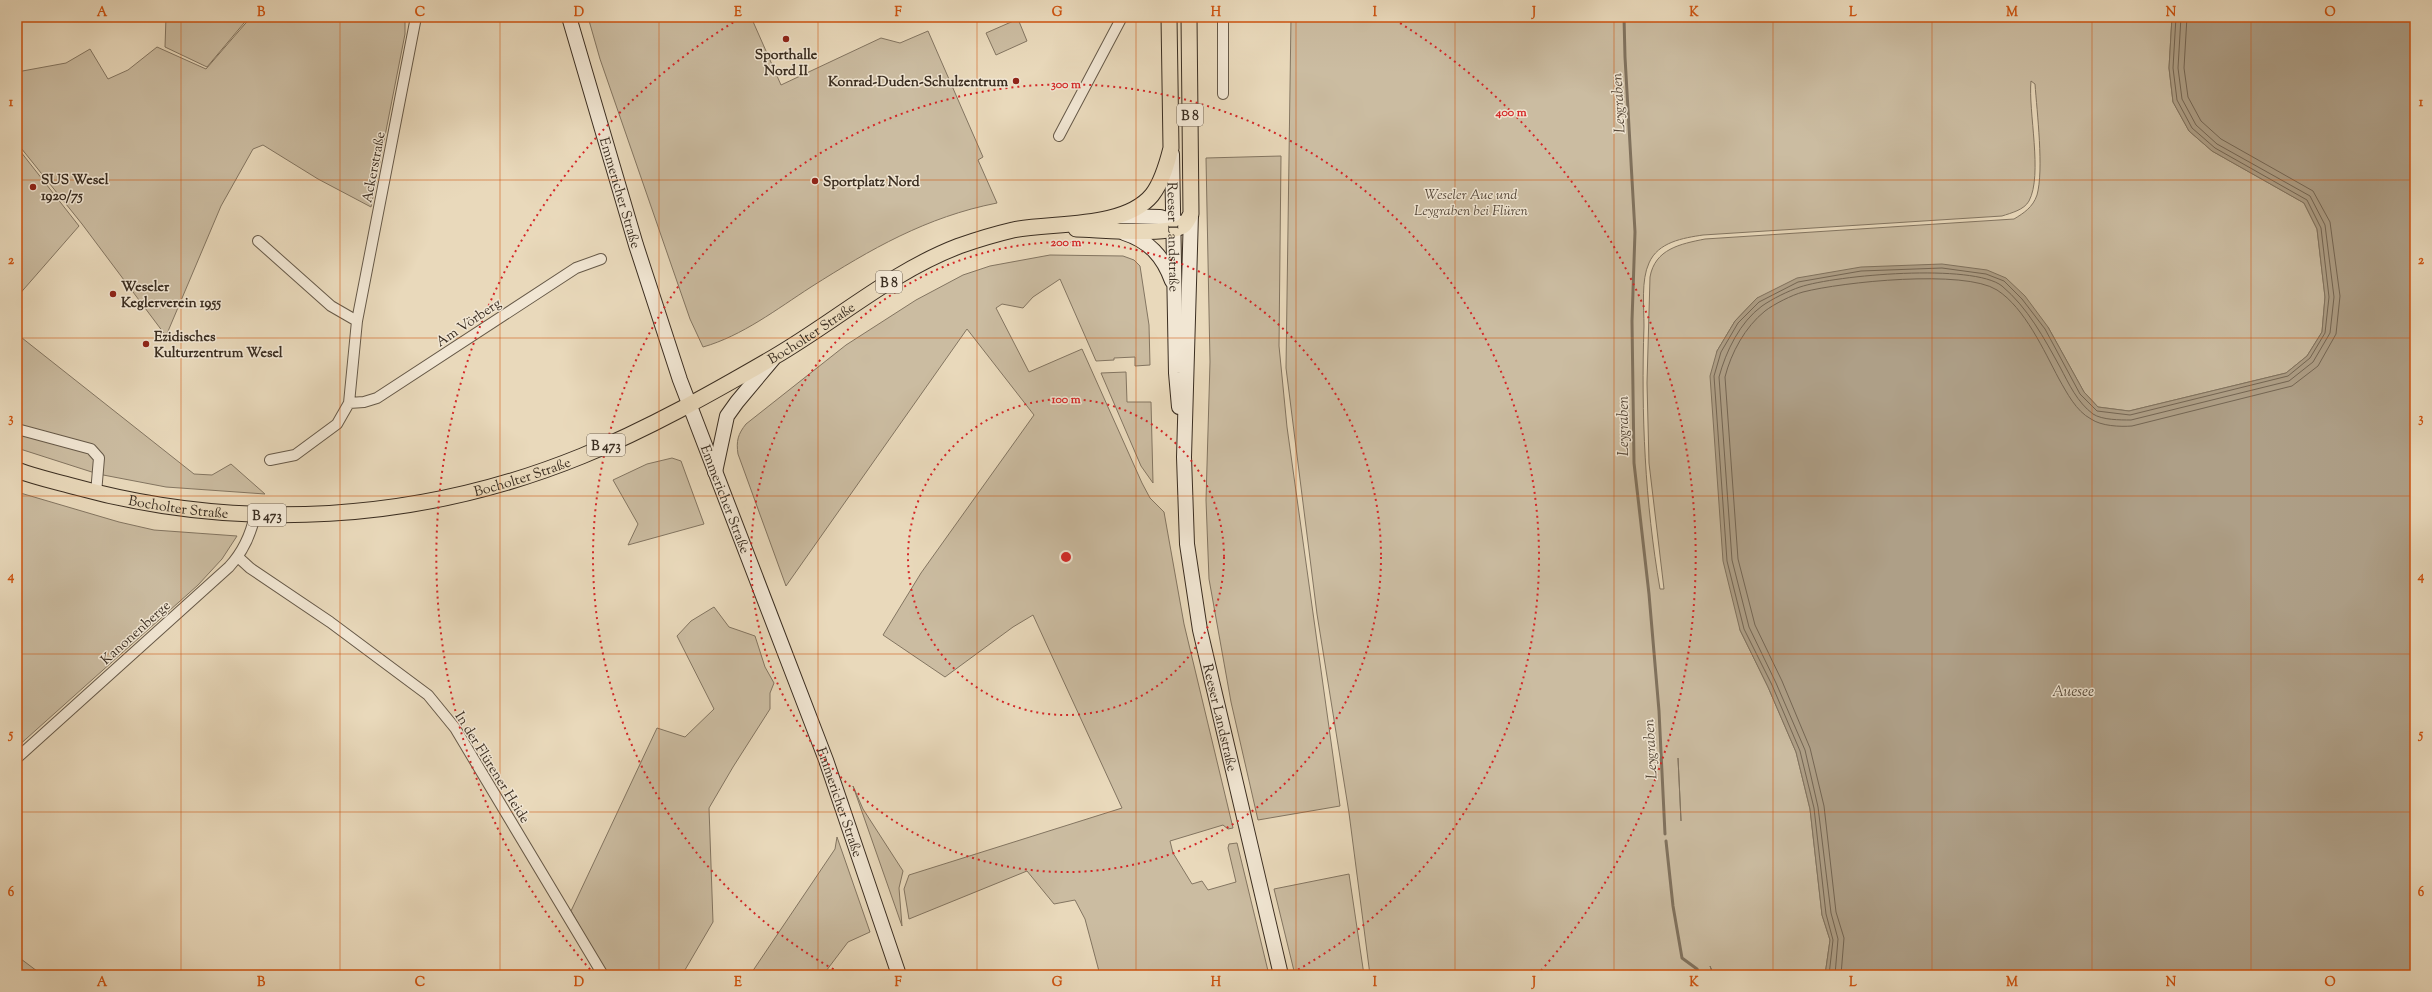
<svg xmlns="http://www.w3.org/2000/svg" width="2432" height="992" font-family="'Sorts Mill Goudy',serif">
<rect width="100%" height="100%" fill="#e9d9bb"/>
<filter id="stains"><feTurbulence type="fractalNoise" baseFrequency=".005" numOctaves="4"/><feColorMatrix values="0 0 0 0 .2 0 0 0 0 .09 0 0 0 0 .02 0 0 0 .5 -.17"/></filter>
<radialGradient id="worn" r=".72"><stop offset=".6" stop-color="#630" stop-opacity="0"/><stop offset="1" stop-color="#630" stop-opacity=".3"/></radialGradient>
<!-- green -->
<path fill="#cbbca1" stroke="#837561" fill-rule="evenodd" d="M166 17H249L207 67 165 47Z
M251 17H405V34L371 207 318 179 263 145 253 149 221 206 166 336 82 224 17 143V72L66 63 90 49 108 79 128 70 157 47 206 69Z
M588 17H751L781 85 881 38 900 43 928 31 983 157 978 160 997 203C926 217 871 249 811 287 777 309 742 336 703 347L690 319 600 59Z
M1291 17H2172L2169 68 2173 102 2189 131 2212 151 2304 203 2317 229 2325 297 2322 332 2307 356 2286 373 2129 411 2098 407 2084 392 2048 327 1757 298 1735 321 1717 351 1740 630 1768 687 1796 752 1810 809 1822 915 1830 940 1825 975H1714L1710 966 1713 975H1370L1349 813 1317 614 1286 368ZM2031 81 2035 84C2037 112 2044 170 2037 195 2033 207 2024 213 2014 219L1705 239C1680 244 1655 249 1650 277L1647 383 1649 463 1664 589H1660C1645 502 1641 414 1644 326 1644 307 1641 280 1649 263 1658 242 1683 238 1703 235L2002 216C2011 213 2024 210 2029 201 2043 175 2028 111 2031 81ZM1678 758 1681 820V821Z
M1018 19 1027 41 996 55 986 33Z
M17 147 79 226 17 297Z
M1281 156 1279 346 1287 427 1340 806 1258 820 1231 702 1209 579 1206 500 1210 362 1206 158Z
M1050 255 1123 256 1134 260 1140 266 1149 325 1150 365 1135 366V357L1114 358V360L1096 361 1060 279 1033 297 1023 308 1002 304 996 308 1029 372 1082 349 1142 483 1150 498 1164 512 1184 624 1233 828 1228 829 1223 825 1170 841 1173 853 1192 884 1202 881 1208 890 1236 882 1228 848 1229 844 1237 843 1269 975H1100L1085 919 1075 900 1054 904 1027 871 909 919 904 889 909 875 1122 808 1033 615 1013 627 945 677 883 635 921 573 1034 415 967 329 786 586 738 454C736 441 738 434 746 424L846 345 916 300 963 275 990 266Z
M17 334 194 474 212 475 231 464 265 494 166 487 98 474 17 448Z
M1126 372 1127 402H1151L1153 483 1141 466 1101 373Z
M672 458 681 461 704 524 628 545 638 524 613 480 647 464Z
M17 492 119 522 154 530 237 536 222 559 198 585 17 747Z
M714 607 729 627 755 636 765 667 774 683 770 693V709L733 767 709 808 713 922 682 975H644L640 972 638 975 635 972 632 975H608L571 911 657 728 685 737 714 709 677 636 691 621Z
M853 786 863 809 903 871 899 888 902 926Z
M837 837 870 932 848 942 823 975H750L835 849Z
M1349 874 1364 975H1295L1274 889Z
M17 956 41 974 17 975Z"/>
<!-- water -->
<path fill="#ae9f87" stroke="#80725e" d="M2172 17H2415V975H1825L1830 940 1822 915 1810 809 1796 752 1768 687 1740 630 1723 561 1710 376 1717 351 1735 321 1757 298 1797 278 1861 267 1942 264 1987 270 2006 278 2025 296 2048 327 2084 392 2098 407 2129 411 2286 373 2307 356 2322 332 2325 297 2317 229 2304 203 2212 151 2189 131 2173 102 2169 68Z"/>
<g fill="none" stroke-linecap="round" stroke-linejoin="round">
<!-- shore -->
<path stroke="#746654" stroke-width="1" d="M1829 975 1833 940 1826 914 1814 808 1800 751 1772 685 1744 629 1727 561 1714 376 1721 352 1738 323 1759 302 1798 282 1861 271 1942 268 1986 274 2004 281 2022 299 2045 329 2080 394 2097 411 2130 415 2288 376 2310 358 2325 333 2329 297 2321 228 2307 200 2215 148 2192 128 2177 100 2173 68 2176 17
M1835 975 1838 939 1831 913 1818 807 1805 750 1776 683 1749 627 1732 560 1719 377C1726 351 1740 322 1762 306 1772 299 1788 291 1800 287 1836 275 1973 263 2002 286 2028 308 2044 338 2060 367 2069 384 2077 402 2093 414 2102 420 2120 420 2131 420L2289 381 2313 362 2330 333 2334 297 2325 225 2310 196 2217 144 2196 125 2182 99 2178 68 2181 17
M1841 975 1844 938 1836 912 1824 806 1810 748 1782 681 1755 625 1738 559 1725 377C1731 353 1745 327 1765 311 1774 304 1792 295 1803 292 1842 282 1964 269 1997 290 2025 308 2044 351 2059 379 2067 393 2076 411 2091 419 2101 426 2120 427 2132 426L2292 386 2318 366 2336 334 2340 296 2330 222 2313 191 2221 139 2201 121 2188 97 2184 68 2187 17"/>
<!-- stream -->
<path stroke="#80725e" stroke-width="3" d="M1624 17 1625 57 1635 232 1632 321 1634 463 1649 594 1659 711 1665 834
M1666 841 1673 906 1682 958 1697 969 1700 975"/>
<defs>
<path id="street" d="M1223 17V94
M1059 136 1122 17
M258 241 331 306 357 321
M349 403 364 402 377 398 576 268 601 259
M17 429 91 449 99 458 96 493
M270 460 295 455 337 424 349 403 357 321 416 17
M238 557 250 568 330 622 428 695 455 728 603 975
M17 758 229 567C242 553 251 534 255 515"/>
<g id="secondary">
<path id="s1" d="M569 17 636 245 680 380 826 760 899 975"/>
<path id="s2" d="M1172 154 1176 373 1179 407"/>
<path id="s3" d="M1191 214 1184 457 1187 544 1200 630 1281 975"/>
<path d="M1118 216 1160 217 1180 223"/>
<path d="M1124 233C1149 241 1163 256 1172 281"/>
<path d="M715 472 727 416 737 402 773 359"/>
</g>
<g id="primary">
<path d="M1076 229C1096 229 1171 237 1184 225 1187 222 1189 217 1191 214L1189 17"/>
<path id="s4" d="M17 470C35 477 54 481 72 486 241 533 420 522 582 456 648 429 712 393 774 357 836 321 891 272 959 246 976 240 996 234 1013 230 1054 222 1124 229 1152 195 1162 182 1167 164 1171 148L1169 17"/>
</g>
</defs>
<!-- street casing -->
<use href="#street" stroke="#665948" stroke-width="12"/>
<!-- secondary casing -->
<use href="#secondary" stroke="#3b2e21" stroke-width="16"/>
<!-- primary casing -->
<use href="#primary" stroke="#3b2e21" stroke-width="17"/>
<!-- street -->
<use href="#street" stroke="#f1e6d3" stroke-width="10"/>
<!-- secondary -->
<use href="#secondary" stroke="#f1e6d3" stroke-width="14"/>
<!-- primary -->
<use href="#primary" stroke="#e9d9bb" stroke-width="15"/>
</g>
<!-- grid -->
<path fill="none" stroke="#ce530f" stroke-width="1" stroke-opacity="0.55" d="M181 17V975M340 17V975M500 17V975M659 17V975M818 17V975M977 17V975M1136 17V975M1296 17V975M1455 17V975M1614 17V975M1773 17V975M1932 17V975M2092 17V975M2251 17V975M17 180H2415M17 338H2415M17 496H2415M17 654H2415M17 812H2415"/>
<!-- distance rings -->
<g fill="none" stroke="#d62828" stroke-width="2" stroke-dasharray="2 4">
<circle cx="1066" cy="557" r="158"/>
<circle cx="1066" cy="557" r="315"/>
<path d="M844 975A473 473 0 1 1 1288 975"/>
<path d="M594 974A630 630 0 0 1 737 20M1395 20A630 630 0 0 1 1538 974"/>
</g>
<!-- markers -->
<g fill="#8f2418" stroke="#f1e6d3" stroke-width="1.5">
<circle cx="786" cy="39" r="4"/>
<circle cx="1016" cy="81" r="4"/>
<circle cx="815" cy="181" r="4"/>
<circle cx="33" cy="187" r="4"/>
<circle cx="113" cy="294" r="4"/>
<circle cx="146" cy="344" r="4"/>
</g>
<g text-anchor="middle" stroke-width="3" stroke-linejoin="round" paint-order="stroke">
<!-- shield labels -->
<g fill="#f1e6d3" stroke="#726556" stroke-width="1">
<rect x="1177" y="104" width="26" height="22" rx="3"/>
<rect x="876" y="271" width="26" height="22" rx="3"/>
<rect x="587" y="434" width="38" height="22" rx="3"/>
<rect x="248" y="504" width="38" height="22" rx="3"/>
</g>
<g font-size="13" font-weight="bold" fill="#3b2e21">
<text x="1190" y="120">B 8</text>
<text x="889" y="287">B 8</text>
<text x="606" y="450">B 473</text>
<text x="267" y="520">B 473</text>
</g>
<!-- poi labels -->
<g font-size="14" font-weight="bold" fill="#3b2e21" stroke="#f1e6d3" text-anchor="start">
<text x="786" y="59" text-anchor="middle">Sporthalle<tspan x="786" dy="16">Nord II</tspan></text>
<text x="1008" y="86" text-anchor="end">Konrad-Duden-Schulzentrum</text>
<text x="41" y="184">SUS Wesel<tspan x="41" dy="16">1920/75</tspan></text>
<text x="823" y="186">Sportplatz Nord</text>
<text x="121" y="291">Weseler<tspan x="121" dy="16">Keglerverein 1955</tspan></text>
<text x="154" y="341">Ezidisches<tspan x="154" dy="16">Kulturzentrum Wesel</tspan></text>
</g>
<!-- street labels -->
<g font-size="14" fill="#3b2e21" stroke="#f1e6d3">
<text transform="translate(373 167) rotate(-79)" y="5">Ackerstraße</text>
<text dy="5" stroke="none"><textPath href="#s1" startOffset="183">Emmericher Straße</textPath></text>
<text dy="5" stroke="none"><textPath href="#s2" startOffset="83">Reeser Landstraße</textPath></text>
<text transform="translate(468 322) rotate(-34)" y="5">Am Vörberg</text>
<text dy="5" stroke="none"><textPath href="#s4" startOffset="838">Bocholter Straße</textPath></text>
<text dy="5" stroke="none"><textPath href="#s4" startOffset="514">Bocholter Straße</textPath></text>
<text dy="5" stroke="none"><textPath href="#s1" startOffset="507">Emmericher Straße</textPath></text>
<text dy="5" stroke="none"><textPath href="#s4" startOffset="166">Bocholter Straße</textPath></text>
<text transform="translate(135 632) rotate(-42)" y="5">Kanonenberge</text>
<text dy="5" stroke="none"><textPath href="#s3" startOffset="507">Reeser Landstraße</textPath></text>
<text transform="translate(493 767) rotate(58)" y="5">In der Flürener Heide</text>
<text dy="5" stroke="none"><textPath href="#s1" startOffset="831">Emmericher Straße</textPath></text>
</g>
<!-- park labels -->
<g font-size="14" font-style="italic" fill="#584a3b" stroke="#f1e6d3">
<text x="1471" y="199">Weseler Aue und<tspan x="1471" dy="16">Leygraben bei Flüren</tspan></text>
</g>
<!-- water labels -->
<g font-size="15" font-style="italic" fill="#584a3a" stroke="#f1e6d3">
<text transform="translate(1618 103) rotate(-93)" y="5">Leygraben</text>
<text transform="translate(1623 426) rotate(-90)" y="5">Leygraben</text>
<text x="2073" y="696">Auesee</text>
<text transform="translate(1650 749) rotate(-93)" y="5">Leygraben</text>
</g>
</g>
<circle cx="1066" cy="557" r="6" fill="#d62828" stroke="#f1e6d3" stroke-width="2"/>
<g font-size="12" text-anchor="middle" font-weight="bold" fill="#d62828" stroke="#f1e6d3" stroke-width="3" stroke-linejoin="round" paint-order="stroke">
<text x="1066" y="88">300 m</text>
<text x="1511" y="116">400 m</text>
<text x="1066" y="246">200 m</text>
<text x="1066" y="403">100 m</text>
</g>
<!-- margin -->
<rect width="2432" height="992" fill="none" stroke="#e9d9bb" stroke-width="44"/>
<rect x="22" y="22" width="2388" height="948" fill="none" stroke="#ce530f" stroke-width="1.5"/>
<g font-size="13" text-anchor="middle" font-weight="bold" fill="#ce530f">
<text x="102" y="16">A</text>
<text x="261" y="16">B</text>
<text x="420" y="16">C</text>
<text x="579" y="16">D</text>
<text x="738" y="16">E</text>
<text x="898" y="16">F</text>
<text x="1057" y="16">G</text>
<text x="1216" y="16">H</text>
<text x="1375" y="16">I</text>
<text x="1534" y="16">J</text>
<text x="1694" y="16">K</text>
<text x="1853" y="16">L</text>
<text x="2012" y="16">M</text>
<text x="2171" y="16">N</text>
<text x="2330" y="16">O</text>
<text x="11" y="106">1</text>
<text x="2421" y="106">1</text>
<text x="11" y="264">2</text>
<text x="2421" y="264">2</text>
<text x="11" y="422">3</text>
<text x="2421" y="422">3</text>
<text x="11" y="580">4</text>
<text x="2421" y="580">4</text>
<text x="11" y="738">5</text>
<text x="2421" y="738">5</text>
<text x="11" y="896">6</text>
<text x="2421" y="896">6</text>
<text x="102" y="986">A</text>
<text x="261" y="986">B</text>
<text x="420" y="986">C</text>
<text x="579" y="986">D</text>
<text x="738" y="986">E</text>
<text x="898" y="986">F</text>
<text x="1057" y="986">G</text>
<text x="1216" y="986">H</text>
<text x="1375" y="986">I</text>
<text x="1534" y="986">J</text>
<text x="1694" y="986">K</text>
<text x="1853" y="986">L</text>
<text x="2012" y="986">M</text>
<text x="2171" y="986">N</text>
<text x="2330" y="986">O</text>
</g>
<rect width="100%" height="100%" filter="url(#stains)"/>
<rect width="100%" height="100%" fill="url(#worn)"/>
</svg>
